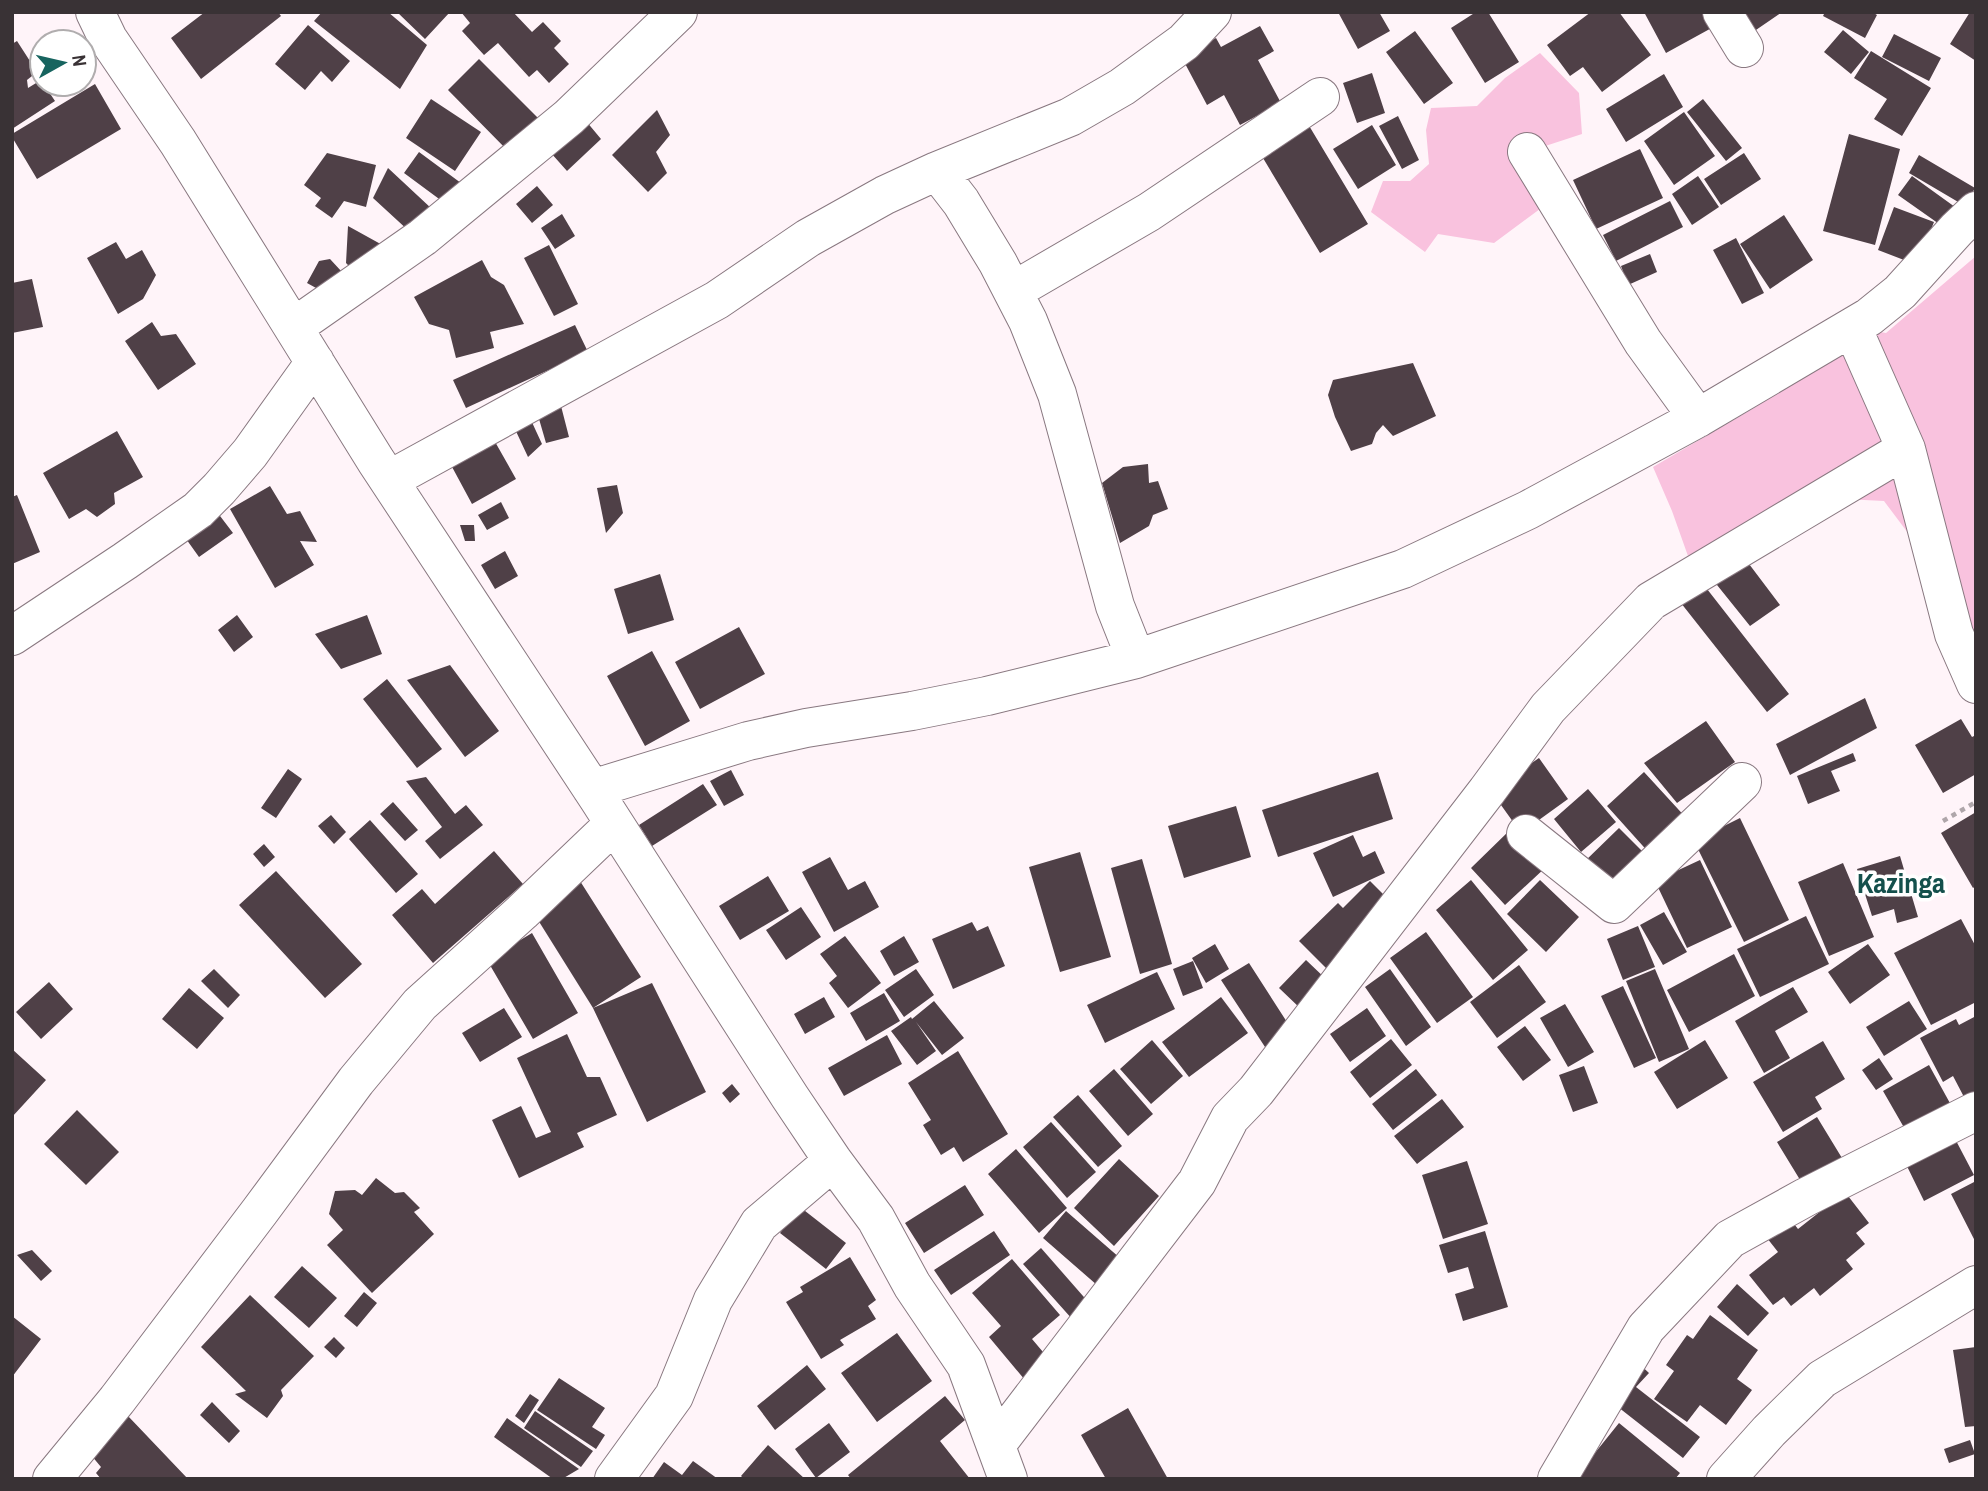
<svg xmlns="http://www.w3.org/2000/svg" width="1988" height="1491" font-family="'Archivo Narrow',sans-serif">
<rect width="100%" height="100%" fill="#fff4f9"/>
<!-- green -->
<path fill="#f9c2de" d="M1540 53 1579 93 1582 134 1527 152 1544 206 1494 243 1438 234 1425 252 1371 212 1383 181H1410L1429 164 1426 130 1431 108 1477 106 1505 78Z
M1976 256V684L1914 541 1884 501 1844 499 1688 556 1672 511 1653 467 1754 408 1845 344 1852 327 1886 333Z"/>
<!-- building -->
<path fill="#4f4047" d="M205 12H278L281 16 201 79 171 38Z
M322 12H388L427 45 400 89 314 21Z
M397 12H450L425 39Z
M461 12H513L532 32 543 22 561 41 554 48 569 64 549 83 537 70 529 77 498 43 484 55 462 31 470 23Z
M1338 12H1379L1390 31 1358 49Z
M1476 12H1488L1519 62 1485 83 1451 28Z
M1591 12H1619L1651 55 1602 92 1583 67 1570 76 1547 45Z
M1644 12H1710L1717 25 1666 53Z
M1740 12H1782L1753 32Z
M1825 12H1872L1877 15 1865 38 1823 16Z
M1970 12H1976V61L1950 44Z
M308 25 350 61 332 82 321 71 305 90 275 64Z
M1260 26 1274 51 1258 60 1281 103 1240 125 1224 95 1207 105 1181 56 1216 38 1221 47Z
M1843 30 1869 52 1851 74 1824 52Z
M1415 31 1453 83 1424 104 1386 52Z
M1894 34 1941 58 1929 81 1882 57Z
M17 41 37 72 27 80 28 88 41 80 55 101 12 129V44Z
M1871 51 1931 88 1902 136 1874 119 1887 99 1854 78Z
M479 59 540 120 509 152 448 90Z
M1372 73 1385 113 1357 123 1343 83Z
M1664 74 1683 107 1626 142 1606 109Z
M95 84 121 129 37 179 12 137V134Z
M431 99 481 132 455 171 406 138Z
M1703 99 1742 148 1726 161 1687 112Z
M657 110 670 135 656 152 667 173 648 192 612 155Z
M1684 112 1715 156 1674 185 1644 141Z
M1398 116 1419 160 1402 169 1379 126Z
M586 121 601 139 567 171 551 153Z
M1308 124 1368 224 1320 253 1260 153Z
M1372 125 1396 165 1358 189 1333 149Z
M1849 134 1900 149 1875 245 1823 231Z
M1640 149 1663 198 1596 229 1573 180Z
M419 152 465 186 450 207 404 173Z
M327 153 376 165 366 207 344 201 332 218 315 206 321 198 304 185Z
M1744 153 1761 179 1721 205 1704 179Z
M1919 155 1975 188 1965 206 1909 173Z
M388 168 432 209 410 232 373 198Z
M1698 176 1719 207 1692 225 1672 194Z
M1912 176 1955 207 1942 226 1898 195Z
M537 186 553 205 532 223 516 204Z
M1670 201 1683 227 1616 261 1603 235Z
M1894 207 1934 222 1917 265 1878 250Z
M562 214 575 236 555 249 541 228Z
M1784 215 1813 260 1770 289 1740 244Z
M348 226 386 247 357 274 346 263Z
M1736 238 1764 293 1742 304 1713 250Z
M116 242 126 259 142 250 156 275 143 299 118 314 87 258Z
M549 245 578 304 554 316 524 258Z
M1650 254 1657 272 1628 285 1621 266Z
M330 259 354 285 327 294 307 283 319 261Z
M482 260 491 277 504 285 524 324 490 332 494 348 456 358 449 330 429 324 414 297Z
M32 279 43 327 12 333V283Z
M152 322 161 336 176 334 196 364 158 390 125 341Z
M575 325 588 352 466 408 453 380Z
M1413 363 1436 416 1393 436 1383 425 1376 433 1372 444 1351 451 1335 417 1328 395 1333 380Z
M561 406 569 437 546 443 537 412Z
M530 418 542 444 528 457 514 427Z
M117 431 143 477 114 493 115 504 97 517 86 509 69 519 43 473Z
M494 440 516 479 472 504 451 465Z
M1148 464 1149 483 1158 481 1168 509 1153 515 1149 526 1120 543 1102 483 1123 467Z
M617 485 623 513 606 533 597 488Z
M270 486 287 514 300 511 317 542 300 541 314 565 275 588 230 509Z
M17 495 40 552 12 564V497Z
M501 502 509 518 487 530 478 515Z
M217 512 233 533 199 557 184 536Z
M460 525H474L475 541H465Z
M505 551 518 576 495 589 481 565Z
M1743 556 1780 605 1750 626 1713 580Z
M660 574 674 620 628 634 614 589Z
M1700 580 1789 694 1767 712 1677 598Z
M237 615 253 637 234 652 218 630Z
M367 615 382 654 341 669 315 634Z
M739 627 765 674 700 709 675 662Z
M652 651 690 721 645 746 607 676Z
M450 665 499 731 465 757 407 680Z
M387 679 442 749 417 768 363 699Z
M1865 698 1877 728 1790 775 1776 744Z
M1961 719 1972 737 1976 735V774L1943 793 1915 745Z
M1706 721 1735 762 1677 803 1644 763Z
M1853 753 1856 761 1831 771 1840 791 1808 804 1797 776Z
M1539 758 1568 799 1521 833 1491 791Z
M288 769 302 779 276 818 261 808Z
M731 770 744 795 724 806 710 781Z
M1378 772 1393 819 1278 857 1262 810Z
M1644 772 1689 821 1651 855 1607 806Z
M426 777 455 814 466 805 483 825 440 859 425 841 442 827 406 781Z
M703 784 717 805 652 846 639 825Z
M1588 789 1616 822 1581 852 1554 819Z
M393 802 418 830 405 841 380 814Z
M1236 806 1251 857 1184 878 1168 826Z
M1976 812V886L1973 888 1941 833Z
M331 815 346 832 334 844 318 826Z
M1740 818 1789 920 1744 942 1694 841Z
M370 820 418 874 396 893 349 839Z
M1619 828 1652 861 1615 898 1582 864Z
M1511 829 1546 867 1505 905 1471 868Z
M1353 835 1363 857 1375 851 1385 873 1333 897 1313 853Z
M264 844 275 857 264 867 253 854Z
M494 851 523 884 433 963 392 915 422 889 435 904Z
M1080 852 1111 957 1060 972 1029 867Z
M1900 856 1918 917 1897 923 1894 909 1872 916 1857 869Z
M830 857 848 890 865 881 879 907 834 932 802 872Z
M1142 859 1172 964 1140 974 1111 868Z
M1700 860 1732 927 1687 948 1655 881Z
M1843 863 1874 937 1829 956 1798 882Z
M276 871 362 964 325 998 239 905Z
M768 876 789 911 740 940 719 906Z
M1471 880 1528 950 1493 980 1436 910Z
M1540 880 1579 917 1546 952 1507 914Z
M580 881 641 977 593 1008 533 912Z
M1370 881 1393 904 1327 969 1299 941 1338 903 1343 908Z
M801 907 821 937 786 960 766 930Z
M1664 912 1687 952 1663 965 1640 925Z
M1806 916 1829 964 1760 997 1737 949Z
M1961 919 1976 947V1002L1931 1025 1894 953Z
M972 922 977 931 988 926 1005 966 953 989 932 939Z
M1638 926 1655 967 1623 980 1607 939Z
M1426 932 1473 997 1437 1023 1390 958Z
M532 933 578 1013 533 1039 487 960Z
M845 936 881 983 848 1008 829 983 837 976 820 954Z
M904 936 919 962 894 976 880 951Z
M1215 944 1229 969 1206 983 1192 958Z
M1868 944 1890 975 1850 1004 1828 972Z
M1734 954 1755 996 1689 1032 1667 990Z
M1306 960 1327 980 1301 1009 1279 988Z
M1193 961 1203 988 1183 996 1173 969Z
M1249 963 1294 1033 1267 1050 1221 980Z
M1519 965 1546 1002 1497 1038 1470 1002Z
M214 969 240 995 228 1008 201 981Z
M916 969 934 995 904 1017 885 990Z
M1390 969 1431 1027 1406 1046 1365 987Z
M1655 969 1689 1049 1659 1062 1626 981Z
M1157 972 1175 1009 1105 1043 1087 1005Z
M49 982 73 1009 41 1039 16 1012Z
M652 983 706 1092 647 1122 593 1008Z
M1623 986 1656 1058 1634 1068 1601 996Z
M1793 987 1808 1012 1775 1031 1790 1058 1764 1073 1735 1021Z
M189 988 224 1018 197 1049 162 1019Z
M884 993 900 1021 866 1041 850 1013Z
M824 997 835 1017 805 1034 794 1014Z
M1221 997 1248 1033 1189 1077 1162 1042Z
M934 1001 964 1038 942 1055 916 1022 936 1051 917 1065 891 1031 911 1017 912 1019Z
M1909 1001 1927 1029 1884 1056 1866 1027Z
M1565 1004 1594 1052 1568 1067 1540 1018Z
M504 1008 522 1037 480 1062 462 1033Z
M1367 1008 1386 1036 1350 1062 1330 1034Z
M1976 1016V1091L1964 1097 1953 1076 1943 1082 1920 1038 1956 1019 1959 1025Z
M1525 1026 1551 1060 1523 1081 1497 1047Z
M567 1034 587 1077H600L617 1115 577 1133 584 1147 519 1178 492 1120 521 1106 536 1138 551 1132 517 1058Z
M887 1035 902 1064 844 1096 828 1068Z
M1391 1039 1412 1065 1370 1098 1350 1072Z
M1152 1040 1183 1076 1151 1104 1120 1069Z
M1705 1040 1728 1078 1677 1109 1654 1072Z
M1823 1041 1845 1079 1815 1097 1822 1109 1783 1132 1753 1082Z
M12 1049 46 1080 12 1117Z
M958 1051 1008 1134 963 1162 954 1147 941 1155 923 1125 931 1120 908 1083Z
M1879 1058 1893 1079 1876 1090 1862 1070Z
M1929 1065 1951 1105 1906 1131 1883 1091Z
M1584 1066 1598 1103 1573 1112 1559 1075Z
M1114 1069 1153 1114 1128 1136 1089 1091Z
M1416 1069 1437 1095 1393 1130 1372 1104Z
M732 1084 740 1094 730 1103 722 1093Z
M1078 1095 1122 1146 1098 1167 1053 1117Z
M1442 1099 1464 1127 1417 1164 1394 1136Z
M77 1110 119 1152 86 1185 44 1144Z
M1817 1117 1845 1163 1805 1188 1777 1142Z
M1051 1122 1096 1172 1067 1198 1023 1147Z
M1952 1133 1974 1175 1924 1201 1903 1158Z
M1016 1149 1067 1208 1039 1233 988 1174Z
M1119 1159 1159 1196 1114 1246 1074 1208Z
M1467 1161 1488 1224 1443 1239 1422 1175Z
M376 1178 395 1193 404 1192 420 1208 414 1212 434 1234 372 1293 327 1245 343 1230 329 1214 335 1191 355 1190 362 1195Z
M1976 1181V1243L1951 1194Z
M965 1185 984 1215 924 1253 905 1223Z
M1845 1192 1869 1223 1856 1233 1865 1244 1846 1260 1853 1269 1820 1296 1814 1288 1791 1306 1784 1297 1773 1305 1749 1275 1778 1252 1767 1238 1791 1220 1798 1229Z
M800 1207 846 1243 826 1269 780 1233Z
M1066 1211 1128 1265 1105 1292 1043 1238Z
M994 1231 1010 1255 951 1295 934 1270Z
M1485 1231 1508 1307 1463 1321 1455 1294 1474 1288 1468 1267 1448 1273 1439 1245Z
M1041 1248 1090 1304 1073 1320 1023 1264Z
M32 1250 52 1271 41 1281 17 1255Z
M850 1257 876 1300 868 1306 876 1319 840 1340 844 1345 821 1359 786 1302 803 1292 800 1287Z
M1012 1259 1060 1315 1032 1339 1054 1365 1030 1386 989 1337 1001 1326 972 1293Z
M302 1266 337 1298 309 1328 274 1297Z
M1737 1284 1769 1313 1748 1336 1717 1307Z
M364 1292 377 1303 357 1327 344 1316Z
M250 1295 314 1356 281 1390 283 1396 267 1418 235 1394 246 1391 201 1347Z
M1710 1315 1758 1350 1737 1379 1752 1390 1726 1425 1700 1405 1687 1422 1654 1399 1674 1371 1666 1365 1687 1335 1693 1339Z
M12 1316 41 1339 12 1377Z
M897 1333 932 1381 877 1422 841 1373Z
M334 1337 345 1348 336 1358 324 1347Z
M1976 1347V1426L1965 1427 1953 1350Z
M1633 1358 1649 1373 1636 1387 1700 1437 1683 1458 1618 1407Z
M807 1365 826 1389 775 1430 757 1406Z
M559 1378 605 1408 592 1427 605 1435 596 1449 537 1410Z
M530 1394 539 1400 524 1423 515 1416Z
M945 1396 965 1420 940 1441 970 1479H851L848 1475Z
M212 1402 240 1431 229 1443 200 1415Z
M1128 1408 1168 1479H1106L1081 1435Z
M535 1411 593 1451 581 1467 524 1428Z
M128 1416 188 1479H101L96 1473 101 1467 91 1455Z
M507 1418 579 1469 562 1479H553L494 1437Z
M829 1423 850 1452 816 1478 795 1449Z
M1619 1423 1680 1473 1675 1479H1574Z
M1970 1440 1975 1454 1949 1463 1944 1449Z
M768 1445 805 1479H744L741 1476Z
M693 1461 718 1479H652L664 1462 682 1475Z"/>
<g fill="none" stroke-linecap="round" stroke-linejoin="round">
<defs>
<path id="street" d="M95 12 108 39 178 142 376 461 598 798 790 1097 833 1161 876 1219 912 1285 966 1365 1008 1479
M1722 12 1744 48
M1527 152 1643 342 1698 418
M937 171 961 202 998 263 1028 321 1057 394 1115 606 1136 659
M1013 291 1149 212 1320 97
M294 327 423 237 569 117 678 12
M1852 327 1906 449
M389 480 717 300 808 238 885 195 937 171 1070 117 1122 87 1184 42 1212 12
M12 636 125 561 198 510 219 489 250 453 315 362
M592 789 748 741 806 728 912 711 987 696 1136 659 1403 569 1528 510 1698 418 1869 317 1900 292 1957 229 1976 211
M1526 834 1614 904 1742 782
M996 1445 1197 1182 1230 1118 1256 1091 1487 791 1548 708 1651 601 1906 449 1954 634 1976 684
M52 1479 117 1400 260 1211 356 1081 420 1004 522 912 614 824
M614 1479 674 1396 713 1300 759 1224 833 1161
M1557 1479 1646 1328 1730 1239 1806 1197 1976 1111
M1726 1479 1769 1431 1822 1379 1976 1285"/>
</defs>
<!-- street casing -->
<use href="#street" stroke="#897880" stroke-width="40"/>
<!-- path -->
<path stroke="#afa6aa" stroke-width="4.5" stroke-dasharray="5 5" stroke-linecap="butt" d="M1943 821 1976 802"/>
<!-- street -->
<use href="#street" stroke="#fff" stroke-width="38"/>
</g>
<g text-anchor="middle" stroke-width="7" stroke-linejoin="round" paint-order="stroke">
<!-- quarter labels -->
<g font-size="28" font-weight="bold" fill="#14504c" stroke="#fff">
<text x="1901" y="893">Kazinga</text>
</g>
</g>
<!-- border -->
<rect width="1988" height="1491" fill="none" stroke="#393235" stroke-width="28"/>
<!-- north arrow -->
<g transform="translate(63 63) rotate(82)"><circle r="33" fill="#ffffff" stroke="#b0adae" stroke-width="2"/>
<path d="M0-5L12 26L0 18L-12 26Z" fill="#17645f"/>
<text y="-10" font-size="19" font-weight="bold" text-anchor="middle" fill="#393235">N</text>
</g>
</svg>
